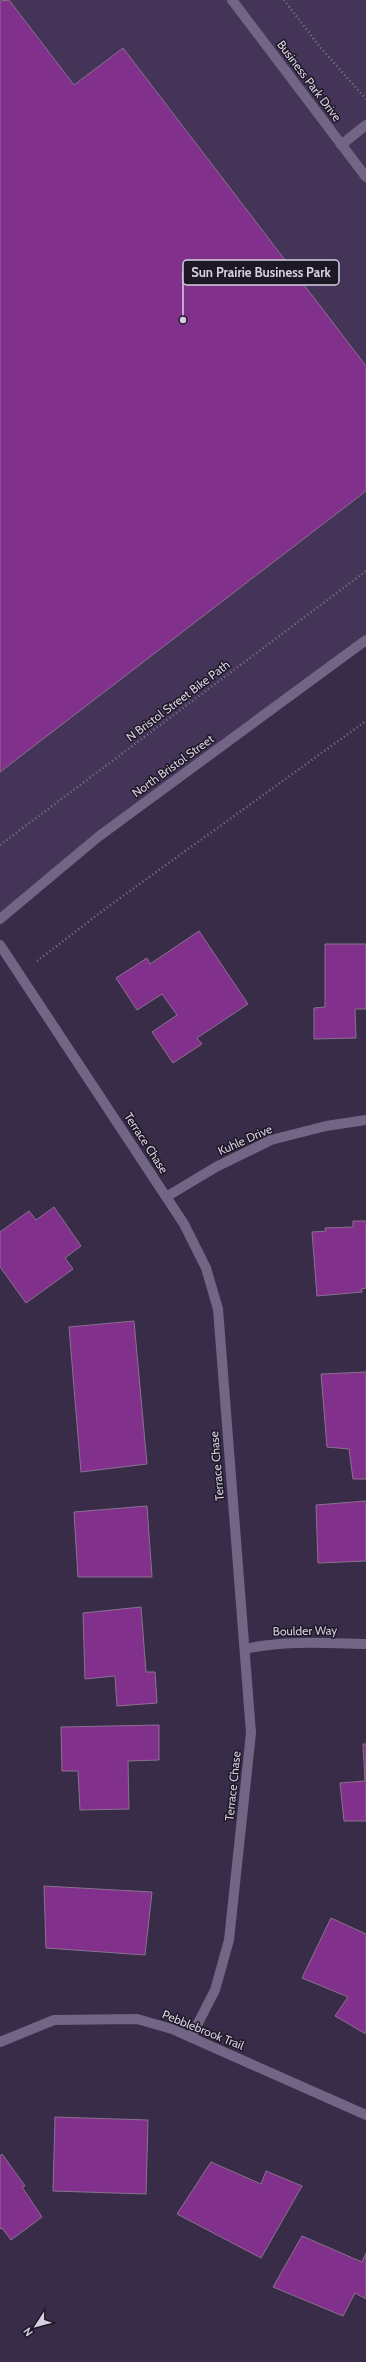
<svg xmlns="http://www.w3.org/2000/svg" width="366" height="2362" font-family="Cabin,sans-serif">
<rect width="100%" height="100%" fill="#382c49"/>
<!-- built -->
<path fill="#433458" d="M0 0H366V640L98 837 0 919Z"/>
<!-- building -->
<path fill="#81308c" stroke="#8b718e" d="M9 0 74 85 123 48 366 366V491L0 772V1Z
M199 931 248 1004 197 1038 202 1044 173 1063 152 1032 177 1015 162 994 137 1010 116 978 147 958 150 964Z
M325 944H366V1009H355L356 1038 314 1039V1008L325 1007Z
M54 1207 81 1246 65 1258 73 1269 26 1303 0 1267V1232L29 1211 36 1220Z
M353 1221H366V1288L361 1289 362 1292 317 1296 312 1232 326 1231 325 1228 353 1227Z
M134 1321 147 1464 81 1472 69 1327Z
M366 1372V1479H353L349 1449 327 1447 321 1374Z
M366 1501V1561L318 1563 316 1505Z
M147 1506 152 1577H78L74 1512Z
M141 1607 146 1672H155L157 1703 117 1706 115 1676 85 1679 83 1613Z
M159 1725V1760L128 1761 129 1809 80 1810 78 1771H62L61 1727Z
M363 1744H366V1821H344L340 1783 365 1781Z
M44 1886 152 1892 145 1955 46 1948Z
M331 1918 366 1934V2034L335 2016 348 1997 302 1978Z
M55 2117 148 2120 146 2194 53 2191Z
M2 2154 25 2186 22 2187 42 2217 11 2240 2 2228 0 2229V2156Z
M211 2162 261 2184 266 2171 302 2186 261 2258 177 2214Z
M302 2236 362 2262 366 2253V2299L355 2293 343 2316 273 2287Z"/>
<g fill="none" stroke-linecap="round" stroke-linejoin="round">
<!-- path -->
<path stroke="#80768e" stroke-width="2.5" stroke-dasharray="1 3" stroke-linecap="butt" d="M284 0 320 47 366 99
M0 845 366 571
M37 961 109 906 366 721"/>
<!-- lane -->
<path stroke="#726585" stroke-width="10" d="M341 145 366 125"/>
<!-- street -->
<path stroke="#726585" stroke-width="10" d="M232 0 366 177
M0 945 184 1224 206 1268 218 1309 251 1733 229 1940 215 1990 191 2037
M166 1197 216 1167 271 1140 326 1126 366 1120
M245 1649C284 1640 326 1643 366 1644
M0 2042 54 2020 137 2019 172 2029 366 2115"/>
<!-- secondary -->
<path stroke="#726585" stroke-width="10" d="M0 919 98 837 366 640"/>
</g>
<g text-anchor="middle" stroke-width="3" stroke-linejoin="round" paint-order="stroke">
<!-- street labels -->
<g font-size="12" fill="#d6cfe1" stroke="#1d1825">
<text transform="translate(309 81) rotate(53)" y="4">Business Park Drive</text>
<text transform="translate(178 701) rotate(-37)" y="4">N Bristol Street Bike Path</text>
<text transform="translate(173 766) rotate(-36)" y="4">North Bristol Street</text>
<text transform="translate(245 1140) rotate(-24)" y="4">Kuhle Drive</text>
<text transform="translate(146 1143) rotate(57)" y="4">Terrace Chase</text>
<text transform="translate(217 1466) rotate(-95)" y="4">Terrace Chase</text>
<text transform="translate(305 1631) rotate(-1)" y="4">Boulder Way</text>
<text transform="translate(233 1786) rotate(-84)" y="4">Terrace Chase</text>
<text transform="translate(203 2030) rotate(22)" y="4">Pebblebrook Trail</text>
</g>
</g>
<!-- callouts -->
<path fill="none" stroke="#d6cfe1" stroke-width="1.5" d="M183 320L183 272"/>
<circle fill="#d6cfe1" stroke="#1d1825" stroke-width="1.5" cx="183" cy="320" r="4"/>
<rect fill="#1d1825" stroke="#d6cfe1" stroke-width="1.5" x="183" y="260" width="156" height="25" rx="4"/>
<g font-size="13" text-anchor="middle" font-weight="bold" fill="#d6cfe1">
<text x="261" y="277">Sun Prairie Business Park</text>
</g>
<!-- north arrow -->
<g transform="translate(36 2326) rotate(234)" stroke="#1d1825" stroke-width="3" paint-order="stroke">
<path d="M0-3L7 15L0 10L-7 15Z" fill="#d6cfe1"/>
<text y="-6" font-size="11" font-weight="bold" text-anchor="middle" fill="#d6cfe1">N</text>
</g>
</svg>
